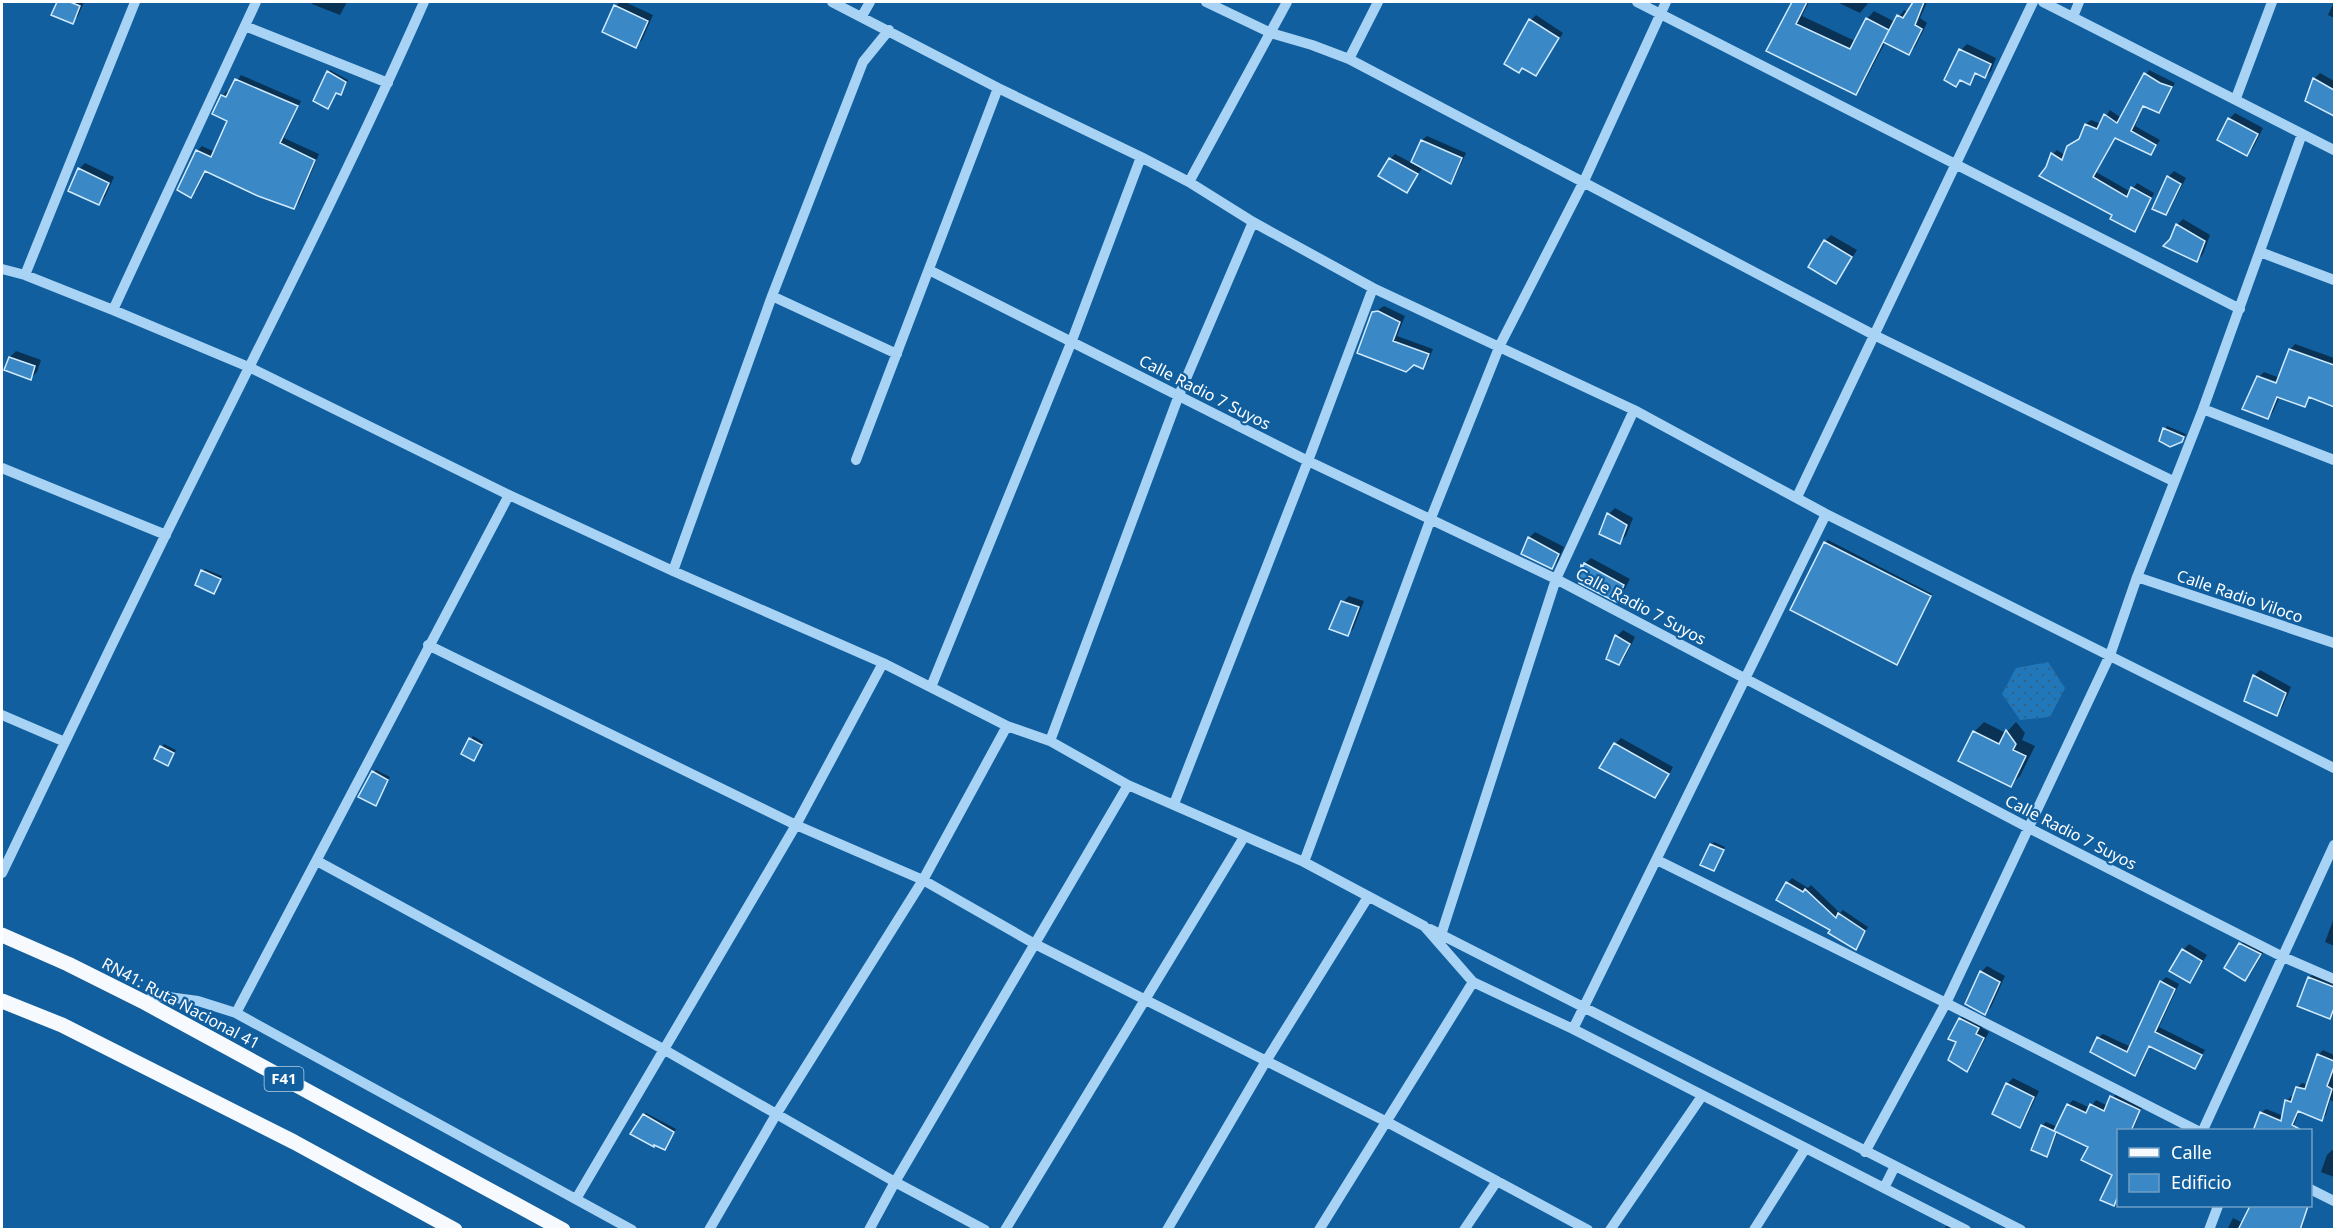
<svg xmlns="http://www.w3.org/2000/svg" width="2336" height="1231" font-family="'Noto Sans',sans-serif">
<defs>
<pattern id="green-dots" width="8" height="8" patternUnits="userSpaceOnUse" patternTransform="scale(1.5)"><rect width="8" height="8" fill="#2078bb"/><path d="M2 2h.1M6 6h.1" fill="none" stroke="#366284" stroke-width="1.8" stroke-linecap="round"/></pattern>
</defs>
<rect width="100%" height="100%" fill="#115f9e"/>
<!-- green -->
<path fill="url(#green-dots)" d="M2048 662 2065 688 2050 717 2020 720 2002 694 2016 668Z"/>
<!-- shadow -->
<path fill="#0007" d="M58 2H84L78 16 72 22 53 14Z
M313 2H347L340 15 312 4Z
M620 2H625L653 15 642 40 636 46 616 6Z
M1793 2H1809L1802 16 1855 41 1867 19 1874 11 1895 22 1904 10 1908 12 1915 2H1927L1920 18 1927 23 1915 47 1909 53 1886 41 1862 86 1855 93 1768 50Z
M1837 2H1869L1860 13Z
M2334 2V18L2328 15Z
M1536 15 1563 33 1536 75 1523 67 1506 63 1531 20Z
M1967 44 1996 58 1991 71 1985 77 1977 73 1969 83 1962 79 1956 85 1946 80 1961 50Z
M330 70 348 80 343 91 340 93 336 92 328 107V72Z
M2149 70 2175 83 2163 107 2158 111 2144 105 2135 126 2160 140 2151 153 2116 137 2096 172 2131 192 2137 183 2154 193 2139 226 2135 230 2047 167 2053 154 2057 150 2065 155 2068 146 2081 137 2086 124 2091 120 2101 124 2110 110 2121 118Z
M2320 73 2334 81V114L2307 101 2314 79Z
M241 75 301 101 284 138 319 154 299 202 294 207 207 170 196 191 191 196 197 151 202 146 215 152 229 120 222 96 227 91 230 92Z
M2235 113 2263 128 2253 148 2247 154 2229 119Z
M1427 136 1466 153 1455 177 1451 182 1423 167 1407 191 1390 159 1395 154 1412 163 1422 140Z
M85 163 114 177 105 197 99 204 79 169Z
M2174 171 2186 178 2171 207 2165 213 2154 208 2168 177Z
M2183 219 2210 235 2203 254 2197 260 2172 239 2177 225Z
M1831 235 1857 250 1841 276 1835 282 1825 241Z
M1384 306 1405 316 1397 336 1433 349 1428 361 1422 367 1413 363 1406 371 1373 313Z
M2295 344 2334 358V405L2312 396 2305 405 2280 396 2273 412 2268 418 2244 408 2283 387 2284 384 2260 376 2264 372 2280 378 2290 350Z
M16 351 41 360 37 372 31 378 6 369 10 357Z
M2167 426 2186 434 2184 438 2181 441H2161Z
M1615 508 1633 518 1626 536 1620 542 1609 514Z
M1535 532 1564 547 1558 561 1552 567 1529 538Z
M1828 540 1932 594 1899 660 1825 543Z
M1591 558 1630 579 1622 594 1616 600 1581 582 1582 566Z
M205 569 222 576 214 592 202 571Z
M1349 596 1364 601 1353 629 1347 635 1343 602Z
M1623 630 1635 637 1625 657 1619 664 1608 658 1617 636Z
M2260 670 2291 687 2282 708 2276 715 2254 676Z
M1984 722 2006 733 2016 722 2025 733 2022 740 2035 746 2020 776 2010 785 1960 761 1974 732Z
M473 736 483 742 476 756 471 739Z
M1621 738 1673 767 1661 790 1654 796 1615 744Z
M164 744 176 750 170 762 156 758Z
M376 770 390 777 376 805 373 772Z
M1714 842 1725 847 1716 867 1711 845Z
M1792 878 1808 888 1811 885 1840 913 1843 910 1868 927 1856 948 1832 930 1787 883Z
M2334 918V946L2325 942Z
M2247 938 2266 948 2251 973 2245 979 2241 944Z
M2189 944 2207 955 2195 975 2189 981 2183 950Z
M1987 966 2005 976 1991 1007 1985 1013 1981 972Z
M2316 971 2334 979V1013L2330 1018 2299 1005 2310 977Z
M2166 977 2179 984 2159 1027 2205 1050 2195 1067 2150 1045 2140 1069 2135 1074 2098 1038 2103 1034 2131 1047 2161 982Z
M1966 1013 1984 1022 1982 1028 1989 1032 1972 1064 1966 1070 1958 1042 1960 1019Z
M2323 1050 2334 1055V1102L2330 1100 2326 1115 2321 1120 2300 1110 2292 1130 2261 1113 2266 1109 2284 1116 2287 1101 2291 1096 2294 1097 2297 1088 2302 1083 2308 1085 2318 1055Z
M2013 1078 2039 1091 2025 1120 2019 1126 2007 1084Z
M2117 1092 2143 1105 2133 1130H2118V1198L2113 1204 2114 1174 2090 1146 2058 1131 2050 1151 2046 1155 2033 1149 2042 1126 2046 1122 2058 1127 2068 1105 2073 1100 2090 1108 2096 1100 2108 1106Z
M646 1113 676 1129 667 1146 655 1144 644 1115Z
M2332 1150 2334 1151V1177L2321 1172 2327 1155Z
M2252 1206H2274L2304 1221 2301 1230H2227L2233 1218 2243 1223Z
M1948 1224 1956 1230H1943Z"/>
<!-- building -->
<path fill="#3a88c5" stroke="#d1eafe" stroke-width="1.5" d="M57 2H70L80 6 73 24 51 15Z
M1792 2H1807L1796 24 1850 49 1866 18 1889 30 1856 95 1766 51Z
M1913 2H1924L1915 25 1922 29 1909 55 1883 42 1897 15 1903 18Z
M614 5 648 21 636 48 602 32Z
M1529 19 1559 38 1536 76 1522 68 1519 73 1504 64Z
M1959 49 1991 64 1985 78 1975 73 1970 85 1960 80 1956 87 1944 80Z
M327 71 346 82 341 95 336 93 328 109 313 101Z
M2144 73 2160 83 2172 87 2159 113 2143 106 2131 131 2156 145 2151 155 2115 138 2093 177 2127 197 2131 187 2151 198 2135 232 2110 219 2112 215 2039 176 2046 167 2051 153 2062 160 2067 146 2079 139 2085 124 2097 129 2104 114 2117 123Z
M2313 78 2334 90V116L2305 101Z
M235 79 298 106 280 143 315 160 294 209 258 196 205 171 191 198 177 190 196 150 211 157 227 121 212 114 221 95 226 97Z
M2228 118 2258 134 2247 156 2217 140Z
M1421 140 1462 158 1451 184 1411 162Z
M1389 158 1418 174 1407 193 1378 176Z
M78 168 109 183 99 205 68 191Z
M2167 176 2181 184 2166 215 2152 209Z
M2176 224 2205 241 2197 262 2163 246 2170 239Z
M1824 240 1852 257 1836 284 1808 267Z
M1378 311 1400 322 1393 341 1429 354 1423 369 1414 365 1406 372 1357 353 1372 312Z
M2289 349 2334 365V407L2309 397 2305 407 2277 397 2268 419 2242 409 2257 376 2276 383Z
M9 357 35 366 31 380 4 370Z
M2163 428 2184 437 2182 442 2170 447 2159 441Z
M1607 513 1627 525 1620 544 1599 534Z
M1528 537 1559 554 1552 569 1521 554Z
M1824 542 1931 596 1897 665 1790 610Z
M1584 563 1624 585 1616 602 1579 583 1581 565 1583 566Z
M201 570 221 579 214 594 195 585Z
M1341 601 1359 607 1348 636 1329 629Z
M1615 635 1630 644 1619 665 1606 659Z
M2253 675 2286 693 2277 716 2244 701Z
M2006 730 2016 744 2013 750 2026 756 2011 787 1958 761 1973 731 1999 744Z
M469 738 482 745 474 761 461 754Z
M1614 743 1669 774 1655 798 1599 768Z
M160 746 174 753 168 766 154 759Z
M372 771 388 780 376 806 358 797Z
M1710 844 1724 850 1714 871 1700 865Z
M1786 882 1803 892 1805 889 1836 918 1838 913 1865 931 1856 950 1828 933 1830 930 1776 900Z
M2239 943 2261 954 2245 981 2224 968Z
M2182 949 2202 961 2190 983 2169 971Z
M1980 971 2000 982 1985 1015 1965 1004Z
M2308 977 2334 987V1008L2330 1019 2297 1006Z
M2160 981 2175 989 2155 1032 2202 1055 2195 1069 2149 1046 2135 1076 2090 1052 2097 1037 2127 1052Z
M1959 1018 1979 1028 1976 1034 1984 1038 1967 1072 1948 1060 1956 1042 1948 1039Z
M2317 1054 2334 1061V1067L2327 1086 2332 1089 2322 1121 2298 1111 2292 1125 2303 1131H2253L2260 1112 2281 1121 2285 1100 2291 1102 2296 1087 2305 1089Z
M2006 1083 2034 1097 2020 1128 1992 1114Z
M2110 1096 2140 1110 2131 1131H2118V1196L2114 1206 2100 1200 2112 1175 2081 1160 2088 1147 2054 1131 2067 1104 2086 1113 2090 1104 2104 1111Z
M643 1114 674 1132 665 1150 654 1145V1147L630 1134Z
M2041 1125 2056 1132 2047 1157 2031 1150Z
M2250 1206H2308L2300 1230H2238Z"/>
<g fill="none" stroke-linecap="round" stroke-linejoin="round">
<!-- minor -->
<path stroke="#a8d3f5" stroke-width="10" d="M832 2 998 88 1141 157 1189 182 1253 222 1373 288 1634 410 1826 514 2334 768
M1206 2 1271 33 1312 45 1349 59 1874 335 2173 481
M1637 2 2240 309
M2043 2 2334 150
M862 16 870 2
M2073 17 2079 2
M245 26 388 83
M1349 59 1378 2
M2236 98 2272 2
M1189 182 1287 2
M2260 252 2334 280
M2 269 25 275 113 310 251 368 509 495 673 571 883 663 1007 726 1050 741 1128 785 1304 862 1424 926 1473 982 1573 1029 1966 1230
M929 270 1308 461 1556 579 2029 828 2283 957 2334 979
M25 275 135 2
M772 296 897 354
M113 310 256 2
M2203 409 2334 460
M856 460 998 88
M2 468 166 535
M1797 497 2033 2
M673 571 772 296 863 62 889 30
M2137 577 2334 643
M428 645 796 825 923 880 1035 944 1387 1122 1588 1230
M931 687 1071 343 1141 157
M2 715 65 742
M1050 741 1179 395 1253 222
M1174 804 1308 461 1373 288
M1657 860 1946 1003 2196 1130
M317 861 663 1049 895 1182 985 1230
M1304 862 1431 518 1500 345 1584 181 1666 2
M2 873C56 760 110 648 165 536 253 358 344 183 424 2
M1430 929 2021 1230
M1441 935 1556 579 1634 410
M142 1001 161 996 198 1001 236 1013 632 1230
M236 1013 509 495
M1573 1029 1826 514
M2203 1130 2334 845
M1865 1152 1946 1003 2110 655 2137 577 2203 409 2302 134
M1884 1188 1895 1166
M2310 1189 2334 1201
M576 1199 796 825 883 663
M709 1230 777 1113 923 880 1007 726
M869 1230 895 1182 1128 785
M1005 1230 1244 837
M1167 1230 1266 1061 1368 897
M1319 1230 1473 982
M1464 1230 1497 1181
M1610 1230 1702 1096
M1754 1230 1805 1149
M2209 1230 2218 1206"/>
<!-- major -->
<path stroke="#f6faff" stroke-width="15" d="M2 935 68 964 142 1001 563 1230
M2 1001 62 1025 294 1142 455 1230"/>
</g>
<g text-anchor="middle" stroke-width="4.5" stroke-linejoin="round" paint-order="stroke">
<!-- shield labels -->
<rect fill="#115f9e" stroke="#b8cfe2" stroke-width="1.5" x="264.5" y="1067" width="39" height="24" rx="4.5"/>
<g font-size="15" font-weight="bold" fill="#fff">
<text x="284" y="1084">F41</text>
</g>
<!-- street labels -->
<g font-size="16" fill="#fff" stroke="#115f9e">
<text transform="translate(1205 392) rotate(27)" y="6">Calle Radio 7 Suyos</text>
<text transform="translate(2240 596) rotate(19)" y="6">Calle Radio Viloco</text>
<text transform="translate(1641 606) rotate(28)" y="6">Calle Radio 7 Suyos</text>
<text transform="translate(2071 832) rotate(27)" y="6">Calle Radio 7 Suyos</text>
<text transform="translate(181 1003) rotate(28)" y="6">RN41: Ruta Nacional 41</text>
</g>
</g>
<!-- border -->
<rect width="2336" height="1231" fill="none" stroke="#ffffff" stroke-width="6"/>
<!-- legend -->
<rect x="2117" y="1129" width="195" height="78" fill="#115f9e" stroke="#709fc5" stroke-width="1.5"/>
<rect x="2129" y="1148" width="30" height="9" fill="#f6faff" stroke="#709fc5" stroke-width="1.5"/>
<text x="2171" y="1159" font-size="18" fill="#ffffff">Calle</text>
<rect x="2129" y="1174" width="30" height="18" fill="#3a88c5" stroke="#709fc5" stroke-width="1.5"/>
<text x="2171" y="1189" font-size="18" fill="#ffffff">Edificio</text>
</svg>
